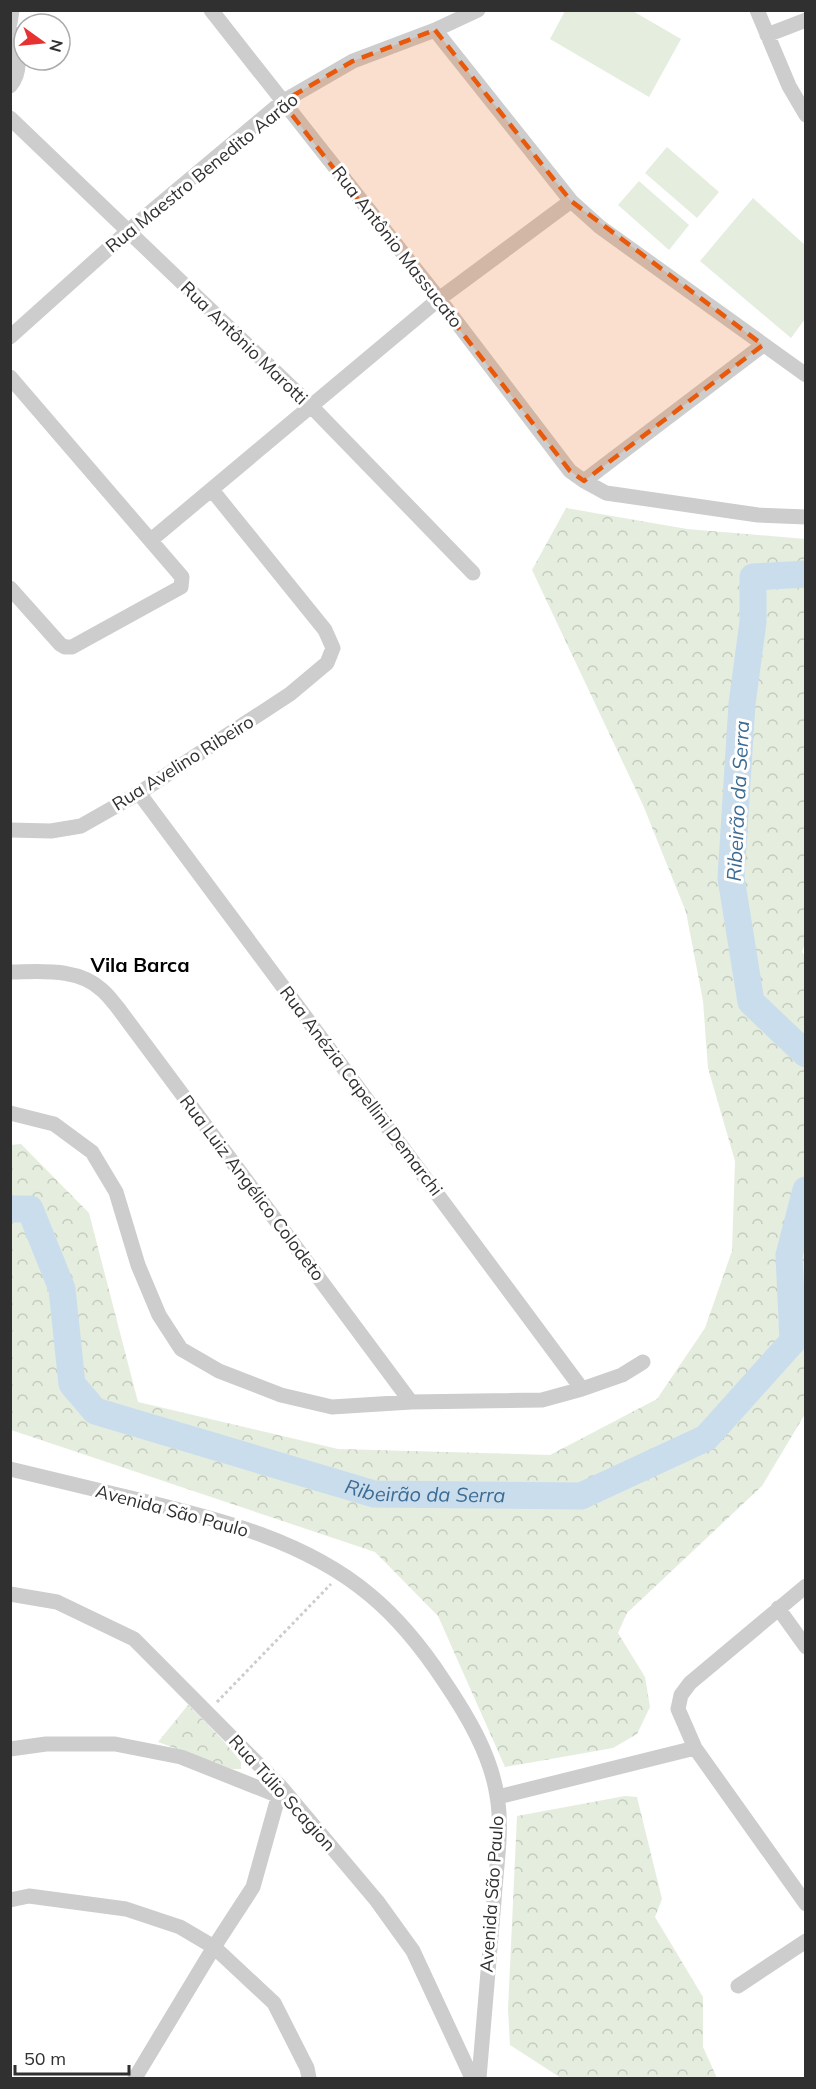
<svg xmlns="http://www.w3.org/2000/svg" width="816" height="2089" font-family="Mulish,sans-serif">
<defs>
<pattern id="forest-crowns" width="20" height="18" patternUnits="userSpaceOnUse" patternTransform="scale(1.5)"><rect width="20" height="18" fill="#e5edde"/><path d="M2 6a3 3 0 1 1 6 0M12 15a3 3 0 1 1 6 0" fill="none" stroke="#c5ccbf"/></pattern>
</defs>
<rect width="100%" height="100%" fill="#fff"/>
<!-- forest -->
<path fill="url(#forest-crowns)" d="M566 508 687 529 805 539 806 940 802 952 806 957 805 1414 762 1486 627 1613 618 1633 645 1677 650 1707 637 1734 613 1748 505 1767 438 1616 375 1552 11 1430 10 1145 21 1144 89 1213 138 1402 338 1449 550 1455 657 1399 705 1328 732 1251 735 1161 708 1068 703 1001 686 912 643 805 532 570Z
M188 1705C207 1723 225 1741 241 1762V1769H232L158 1742Z
M625 1796 637 1797 662 1899 655 1917 703 1997V2047L717 2078H561L510 2045 508 2009 517 1816Z"/>
<!-- garden -->
<path fill="#e5edde" d="M631 10 681 39 649 97 550 39 565 11Z
M667 147 719 192 697 218 645 173Z
M639 181 689 225 669 250 618 205Z
M753 198 805 245V319L791 338 700 261Z"/>
<g fill="none" stroke-linecap="round" stroke-linejoin="round">
<!-- river -->
<g stroke="#cadded" stroke-width="27">
<path d="M806 574 753 577V622L742 704 731 878 751 1002 806 1054"/>
<path id="s1" d="M10 1209H30L62 1289 72 1384 95 1411 374 1494 581 1496 706 1438 793 1341 789 1255 806 1190"/>
</g>
<!-- path -->
<path stroke="#cdcdcd" stroke-width="3" stroke-dasharray="3 3" stroke-linecap="butt" d="M217 1702 331 1584"/>
<!-- minor -->
<path stroke="#cdcdcd" stroke-width="15" d="M211 10 439 299 570 471 584 481 606 493 758 515 806 517
M757 10 789 86 806 115
M10 23 12 10
M10 30C17 48 24 70 10 86
M435 30 571 201 600 227 806 375
M767 35 806 20
M10 118 311 406 473 573
M10 337 127 232 282 102 353 61 435 30 478 10
M10 377 182 577 181 587 72 647H65L60 644 10 588
M584 481 763 345
M151 540 439 299 571 201
M139 793 582 1389
M10 830 51 831 81 826 139 793 290 694 327 663 333 648 325 630 212 490
M10 972C40 972 78 967 102 990 108 995 113 1002 118 1008L411 1402
M10 1113 54 1124 92 1152 116 1192 138 1265 159 1315 181 1349 219 1371 281 1395 332 1407 411 1402 542 1400 582 1389 622 1375 643 1362
M10 1469C53 1479 96 1490 139 1500 219 1519 306 1541 370 1595 399 1619 423 1649 444 1681 467 1715 491 1755 497 1796 503 1830 496 1867 494 1901 489 1960 484 2019 479 2078
M806 1586 690 1683 681 1695 678 1709 695 1748 806 1904
M10 1594 57 1602 134 1639 281 1787 377 1901 413 1951 472 2078
M778 1608 806 1647
M10 1749 46 1744H115L181 1757 279 1796
M498 1797 695 1748
M10 1900 29 1896 126 1909 180 1927 214 1947 274 2003 307 2068 309 2078
M738 1986 806 1941
M135 2078 214 1947 253 1887 281 1787"/>
</g>
<!-- marked area -->
<path fill="#e8590c" fill-opacity="0.2" stroke="#e8590c" stroke-width="4.5" stroke-dasharray="12 8" stroke-linejoin="round" d="M435 30 571 201 763 345 584 481 570 471 282 102 353 61Z"/>
<g text-anchor="middle" stroke-width="6" stroke-linejoin="round" paint-order="stroke">
<!-- street labels -->
<g font-size="18" fill="#303030" stroke="#fff">
<text transform="translate(202 173) rotate(-39)" y="6">Rua Maestro Benedito Aarão</text>
<text transform="translate(397 247) rotate(52)" y="6">Rua Antônio Massucato</text>
<text transform="translate(244 343) rotate(44)" y="6">Rua Antônio Marotti</text>
<text transform="translate(183 763) rotate(-32)" y="6">Rua Avelino Ribeiro</text>
<text transform="translate(361 1091) rotate(53)" y="6">Rua Anézia Capellini Demarchi</text>
<text transform="translate(252 1188) rotate(53)" y="6">Rua Luiz Angélico Colodeto</text>
<text transform="translate(172 1511) rotate(15)" y="6">Avenida São Paulo</text>
<text transform="translate(282 1793) rotate(48)" y="6">Rua Túlio Scagion</text>
<text transform="translate(492 1894) rotate(-86)" y="6">Avenida São Paulo</text>
</g>
<!-- water labels -->
<g font-size="20" font-style="italic" fill="#3c6b93" stroke="#fff">
<text transform="translate(738 801) rotate(-87)" y="7">Ribeirão da Serra</text>
<text dy="7" stroke="none"><textPath href="#s1" startOffset="579">Ribeirão da Serra</textPath></text>
</g>
<!-- neighbourhood labels -->
<g font-size="20" font-weight="bold" fill="#000" stroke="#fff">
<text x="140" y="972">Vila Barca</text>
</g>
</g>
<!-- border -->
<rect width="816" height="2089" fill="none" stroke="#303030" stroke-width="24"/>
<!-- north arrow -->
<g transform="translate(42 42) rotate(105)"><circle r="28" fill="#ffffff" stroke="#acacac" stroke-width="1.5"/>
<path d="M0-4.5L10 22L0 15L-10 22Z" fill="#e73232"/>
<text y="-9" font-size="16" font-weight="bold" text-anchor="middle" fill="#303030">N</text>
</g>
<!-- scale -->
<path d="M15 2065v9h114v-9" fill="none" stroke="#303030" stroke-width="3"/>
<text x="24" y="2065" font-size="18" fill="#303030" stroke="#ffffff" stroke-width="4.5" paint-order="stroke">50 m</text>
</svg>
